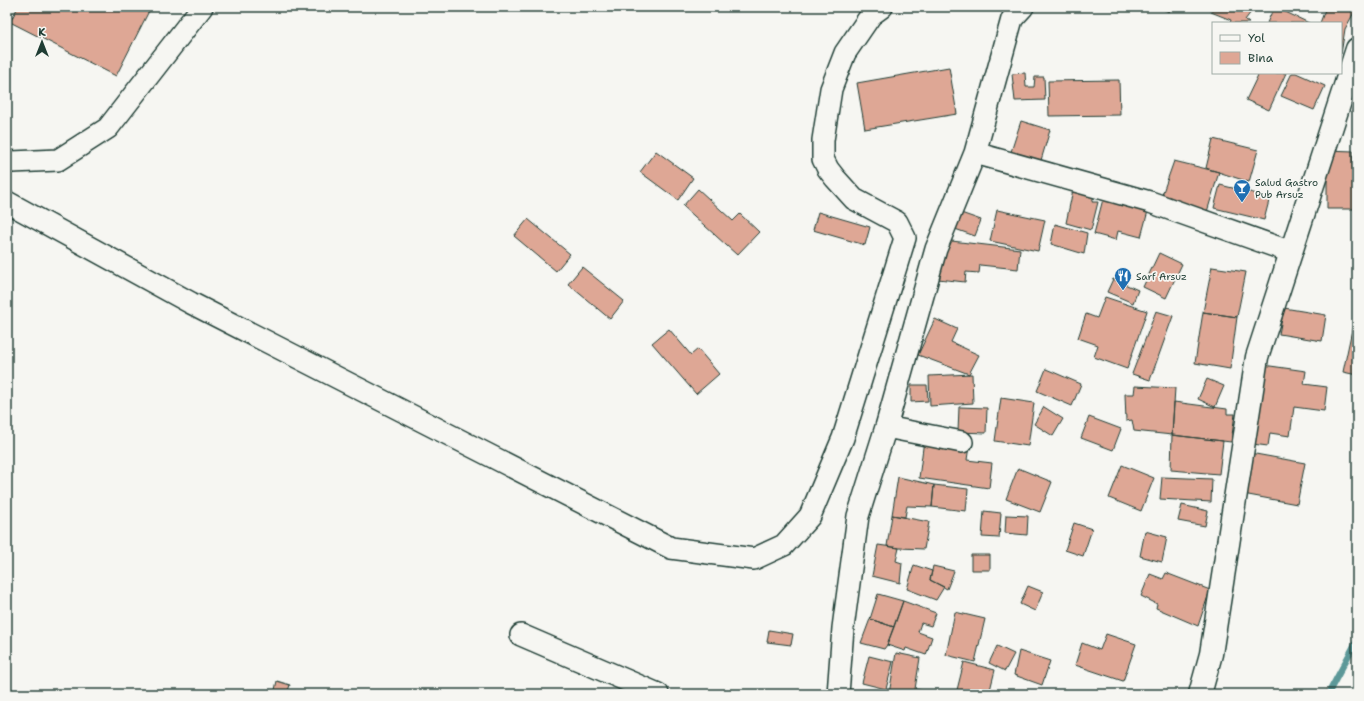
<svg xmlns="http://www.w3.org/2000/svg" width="1364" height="701" font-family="'Shantell Sans',sans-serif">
<rect width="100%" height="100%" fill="#f6f6f2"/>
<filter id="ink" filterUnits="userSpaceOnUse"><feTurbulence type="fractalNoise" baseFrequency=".025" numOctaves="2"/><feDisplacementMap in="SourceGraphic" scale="8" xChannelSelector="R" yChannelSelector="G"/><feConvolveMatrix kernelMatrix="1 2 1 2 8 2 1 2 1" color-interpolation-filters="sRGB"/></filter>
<g filter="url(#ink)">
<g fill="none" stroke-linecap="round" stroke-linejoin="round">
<!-- stream -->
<path stroke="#5c9898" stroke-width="6" d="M1328 694 1357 640"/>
</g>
<!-- building -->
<path fill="#dea795" stroke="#1f3d34" d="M18 7H141L149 11 116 76 10 22Z
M1158 7H1173L1169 12Z
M1214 7H1253L1254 8 1245 20 1249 23H1230L1231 20 1211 12Z
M1274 7H1275L1309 23H1267Z
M1326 7H1357L1345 29 1341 54V23H1320Z
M949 67 957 114 865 129 857 83Z
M1025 73 1026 87H1034L1035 77H1044L1045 100 1015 101 1012 74Z
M1259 73H1286L1269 110 1246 100Z
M1292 73H1296L1325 86 1314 110 1281 96Z
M1119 80 1120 115 1049 116 1048 81Z
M1021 121 1050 130 1039 167 1009 158Z
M1213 139 1258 150 1249 182 1206 168Z
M1327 150 1353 151V168L1357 169V209H1327Z
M656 151 693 178 678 200 640 172Z
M1174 161 1219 172 1207 212 1162 195Z
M1074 185 1096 190 1092 202H1098L1091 230 1066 223Z
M1220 185 1270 197 1264 220 1214 208Z
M698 189 733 221 740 214 759 232 737 255 683 206Z
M1103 199 1148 211 1141 237 1118 231 1116 240 1094 234Z
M997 210 1045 220 1038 251 990 241Z
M818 212 870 227 865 245 813 230Z
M961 213 981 220 975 236 955 229Z
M528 219 570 254 556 271 514 236Z
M1055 224 1087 233 1084 254 1051 244Z
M943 240 1020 249 1018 269 980 265 979 273 966 272 965 282 938 279Z
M1159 253 1182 264 1166 298 1143 287Z
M582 267 624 301 610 319 568 284Z
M1212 267 1246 272 1237 317 1203 312Z
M1113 279 1138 290 1133 303 1107 292Z
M1105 297 1147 311 1127 369 1094 357 1098 345 1078 338 1086 314 1097 318Z
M1357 306V375L1343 372Z
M1284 308 1326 315 1322 341 1279 334Z
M1156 311 1173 316 1150 380 1132 374Z
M1203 312 1237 317 1230 369 1195 363Z
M935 319 957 329 951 342 979 355 969 374 918 355Z
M669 329 691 355 698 349 719 374 696 394 652 343Z
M1263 365 1306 371 1304 384 1327 387 1324 411 1294 407 1290 436 1270 433 1268 446 1252 444Z
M1046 369 1081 384 1072 406 1037 391Z
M972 374 973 403 930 406 929 376Z
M1207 379 1224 386 1215 407 1198 399Z
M911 385H927L928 401 911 402Z
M1135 386 1175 388 1172 435 1134 431 1132 420 1126 421 1125 394H1134Z
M1001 398 1034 403 1028 446 995 441Z
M1174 402 1227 409V414H1235L1231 442 1172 435Z
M959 407 987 408 986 433 958 432Z
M1044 407 1063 419 1053 436 1034 424Z
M1089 417 1121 429 1113 450 1081 438Z
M1172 435 1223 441 1219 474 1171 470Z
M924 440 969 446 967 460 992 463 989 488 919 478Z
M1250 453 1305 463 1297 504 1243 494Z
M1122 465 1154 478 1141 511 1109 498Z
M1018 468 1052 482 1040 512 1006 499Z
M898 477 934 485 932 507 907 506 905 517 892 515Z
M1162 477 1212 479 1211 502 1160 499Z
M934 485 968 489 966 511 932 507Z
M1182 505 1208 511 1205 526 1178 521Z
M984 511 1001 513 999 538 982 537Z
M892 515 929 522 924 549 899 548 887 546Z
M1006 515 1028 516 1027 535 1005 533Z
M1074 523 1092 529 1083 556 1065 550Z
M1145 531 1167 537 1162 562 1140 556Z
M878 545 899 548 896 561 902 563 900 583 872 576Z
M971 555H990V570H971Z
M914 565 932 571 930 580 944 587 936 600 907 589Z
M933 566 954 571 947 589 930 580Z
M1166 573 1210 590 1198 626 1156 608 1157 604 1141 596 1150 574 1163 579Z
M1028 586 1043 592 1035 611 1020 604Z
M878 594 903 601 894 627 870 619Z
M903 601 936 613 931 626 921 623 918 632 932 637 926 655 906 648 905 651 887 645Z
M955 612 985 619 975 662 946 655Z
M870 619 894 627 887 645 884 649 861 643Z
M769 630 793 634 791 645 767 642Z
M1106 634 1136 644 1123 681 1075 665 1082 643 1100 650Z
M997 646 1014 654 1005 671 989 663Z
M1019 651 1050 661 1042 685 1014 675Z
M896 653 920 658 915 689 924 691V694H889Z
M869 656 893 662 886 689 862 683Z
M964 662 995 670 989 694H956Z
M277 681 290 685 287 694H274Z
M840 689 865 690V694H840Z"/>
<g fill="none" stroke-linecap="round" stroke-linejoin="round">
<defs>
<path id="street" d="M975 153 1150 202 1291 252
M7 160 12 162 58 160 108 128 202 7
M7 202 191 303 671 548 754 559 784 545 810 516 843 438 905 238 897 222 854 199 835 178 828 169 823 159V140L831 89 845 53 871 15 882 7
M886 427 962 442
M521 635 658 694
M838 694 843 628 858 516 886 427 936 249 975 153 1012 19 1023 7"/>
<path id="secondary" d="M1200 694 1211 654 1257 357 1357 49"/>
</defs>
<!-- street casing -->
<use href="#street" stroke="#1f3d34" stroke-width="24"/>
<!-- secondary casing -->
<use href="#secondary" stroke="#1f3d34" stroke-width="25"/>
<!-- street -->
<use href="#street" stroke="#f6f6f2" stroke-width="21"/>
<!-- secondary -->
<use href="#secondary" stroke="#f6f6f2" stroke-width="22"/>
</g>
</g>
<!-- icons -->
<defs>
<symbol id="bar-pin" viewBox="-11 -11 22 30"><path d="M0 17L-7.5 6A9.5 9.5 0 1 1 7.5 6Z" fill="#1f6fb2" stroke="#f6f6f2"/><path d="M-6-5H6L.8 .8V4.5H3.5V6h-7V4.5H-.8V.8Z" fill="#fff"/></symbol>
<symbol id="restaurant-pin" viewBox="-11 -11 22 30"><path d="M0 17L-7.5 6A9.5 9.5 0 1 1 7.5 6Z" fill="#1f6fb2" stroke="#f6f6f2"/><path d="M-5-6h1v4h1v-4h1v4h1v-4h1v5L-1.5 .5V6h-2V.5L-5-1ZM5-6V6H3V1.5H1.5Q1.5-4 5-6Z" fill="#fff"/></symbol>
</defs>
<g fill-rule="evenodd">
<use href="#bar-pin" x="1232" y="178" width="20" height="27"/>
<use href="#restaurant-pin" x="1113" y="266" width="20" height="27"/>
</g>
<g text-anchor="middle" stroke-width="3.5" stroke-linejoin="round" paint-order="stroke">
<!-- poi labels -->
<g font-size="10" fill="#1f3d34" stroke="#f6f6f2" text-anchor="start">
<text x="1255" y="186">Salud Gastro<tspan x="1255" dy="12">Pub Arsuz</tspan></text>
<text x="1136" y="280">Sarf Arsuz</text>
</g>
</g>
<!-- margin -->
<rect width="1364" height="701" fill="none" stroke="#f6f6f2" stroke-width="24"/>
<rect x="12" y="12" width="1340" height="677" fill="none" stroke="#1f3d34" stroke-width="1.5" filter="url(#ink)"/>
<!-- legend -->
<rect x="1212" y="22" width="130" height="52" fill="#f6f6f2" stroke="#a0aca6"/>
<rect x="1220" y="35" width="20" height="6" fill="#f6f6f2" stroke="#a0aca6"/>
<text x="1248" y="42" font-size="12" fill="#1f3d34">Yol</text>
<rect x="1220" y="52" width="20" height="12" fill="#dea795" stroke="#a0aca6"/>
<text x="1248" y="62" font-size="12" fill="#1f3d34">Bina</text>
<!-- north arrow -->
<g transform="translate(42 42)" stroke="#f6f6f2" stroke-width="3" paint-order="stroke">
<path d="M0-3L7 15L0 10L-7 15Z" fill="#1f3d34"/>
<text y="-6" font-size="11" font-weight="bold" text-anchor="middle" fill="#1f3d34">K</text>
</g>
</svg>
